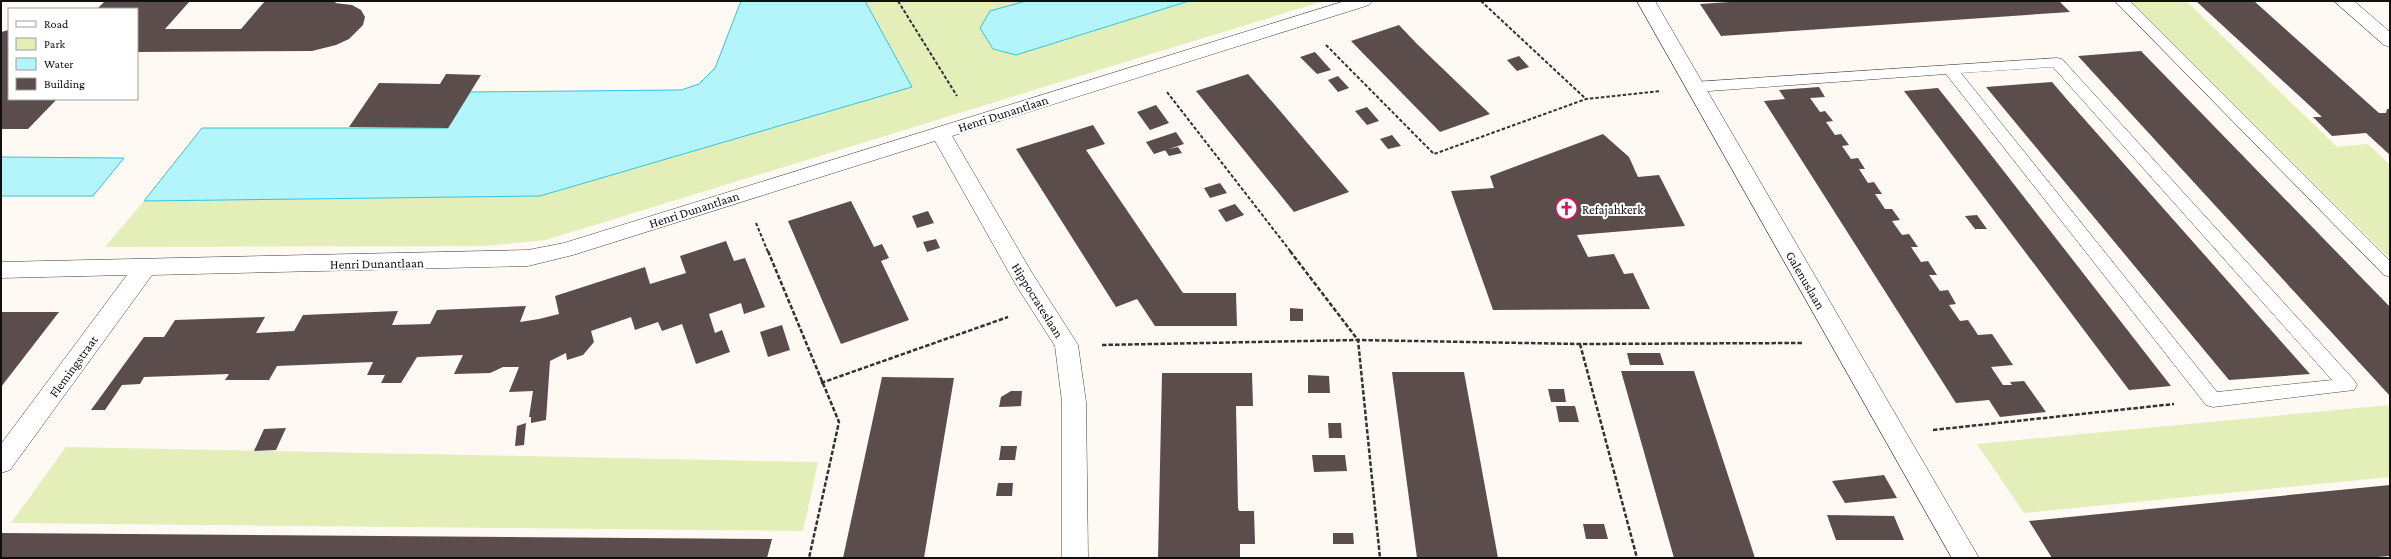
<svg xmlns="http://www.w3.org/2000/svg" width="2391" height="559" font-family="'Crimson Pro',serif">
<rect width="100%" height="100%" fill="#fff9f3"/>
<!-- green -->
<path fill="#e3eeb9" d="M865 1H1026L990 11 1016 55 1189 1H1324L546 240 485 246 105 247 144 201 540 196 912 87Z
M2130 1H2186L2337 147 2368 144 2390 165V259Z
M2390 405V477L2024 513 1977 444Z
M66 447 818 462 803 531 11 523Z"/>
<!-- water -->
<path fill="#b4f4fb" stroke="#35c5d8" d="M741 1H865L912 87 540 196 144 201 202 128H448L470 92 681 90 699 84 715 68Z
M1026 1H1189L1016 55 993 49 980 28 990 11Z
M1 157 124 158 93 196H1Z"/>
<!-- building -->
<path fill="#5a4d4b" d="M105 1H190L165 29H241L265 1H337L335 3 352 5 361 10 365 17 363 25 349 39 336 45 312 51 137 52V9H97Z
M1744 1H2059L2070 12 1721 36 1700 4Z
M2196 1H2254L2379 113H2386L2387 109H2390V155L2366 133 2332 136 2313 117H2322Z
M1399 25 1417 44 1490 114 1440 132 1351 41Z
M9 30V99H57L28 129H1V32Z
M2141 51 2390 307V396L2078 56Z
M1315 52 1331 70 1317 74 1300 57Z
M1519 56 1529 67 1517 71 1507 60Z
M446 74 481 75 448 128 349 127 379 83 440 84Z
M1248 74 1281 112 1349 192 1294 212 1196 91Z
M1338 76 1349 88 1338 92 1328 80Z
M2052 82 2070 103 2310 374 2229 380 1986 87Z
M1819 87 1825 97 1810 98 1820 112 1825 111 1833 121 1826 122 1835 135 1841 134 1849 145 1842 146 1851 159 1858 158 1865 169H1859L1868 183 1874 182 1882 194H1875L1885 209H1892L1900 220 1892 221 1902 235 1909 234 1918 247H1911L1921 262 1928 261 1937 275H1929L1940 291 1948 290 1956 304 1949 305 1960 321 1968 320 1978 335 1992 334 2013 365 1991 367 2003 385H2012L2010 382 2024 381 2046 412 2000 417 1989 400 1956 403 1764 101 1785 99 1779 90Z
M1938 88 1981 142 2171 386 2129 390 1904 91Z
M1156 105 1169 123 1150 130 1137 112Z
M1367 107 1379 121 1367 125 1355 111Z
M1093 125 1105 144 1086 150 1183 293H1236L1237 326H1155L1137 299 1116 307 1016 149Z
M1176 132 1184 144 1154 154 1146 142Z
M1603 134 1629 157 1638 177 1659 175 1685 226 1577 235 1588 257 1614 254 1624 274 1633 273 1650 309 1493 310 1451 191 1494 188 1490 176Z
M1392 135 1401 146 1388 149 1380 139Z
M1178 147 1182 153 1169 156 1165 150Z
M1220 183 1227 193 1210 198 1204 188Z
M851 201 874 247 882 244 889 258 881 261 909 320 841 344 788 221Z
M1235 204 1244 215 1226 222 1218 210Z
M928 211 934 223 917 228 912 216Z
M1977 215 1987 229H1975L1965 216Z
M936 239 940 248 927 252 923 242Z
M726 241 734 261 745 258 765 307 744 314 741 303 709 314 715 333 722 330 730 352 696 364 682 324 662 331 658 322 635 330 631 317 591 331 594 342 583 355 567 360 566 353 550 361 546 420 531 423V417H529L533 391 509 392 519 367H503L490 373 454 374 463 355 417 357 401 383H381L385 375H367L373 362 277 366 269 380H225L229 374 144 377 140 384 122 385 105 410H91L144 337H164L175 320 265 317 256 333 294 331 303 315 398 311 392 325 430 324 437 310 526 306 520 322 539 319 559 314 555 296 645 267 650 284 686 273 680 256Z
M1290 308 1303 309V321H1290Z
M1 312H59L1 387Z
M782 325 790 350 768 357 760 332Z
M1627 353H1660L1664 365H1630Z
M1621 371H1694L1755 558H1674Z
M1392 372H1464L1498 558H1417Z
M1162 373H1252L1253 406H1236L1238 508 1239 511H1254L1255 544H1240V558H1158Z
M1308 375 1329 376 1330 393H1308Z
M882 377 954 378 924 558H843Z
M1548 389H1564L1566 402H1551Z
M1011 391H1022L1021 406 999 407 1001 397Z
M1556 406H1575L1579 422H1559Z
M526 423 524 445 515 446 517 426Z
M1328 423H1341L1342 438H1329Z
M286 428 276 450 254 451 264 429Z
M1001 446H1017L1015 460H999Z
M1312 455H1345L1347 471 1314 472Z
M1884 475 1897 498 1845 503 1832 481Z
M998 483H1013L1012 496H996Z
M2390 485V556L2366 558H2052L2029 521Z
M1827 515 1894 516 1904 540H1836Z
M1583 524H1604L1608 539H1586Z
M2 533 130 534 772 539 767 558H1Z
M1333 533H1353L1354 544H1333Z"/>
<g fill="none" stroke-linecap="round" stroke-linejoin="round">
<defs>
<path id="service" d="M2115 1H2130L2390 261V277L2384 275Z
M2057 58 2062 59 2354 380 2357 385 2354 390 2213 407 2206 405 1946 74 1695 92 1688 87 1695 82ZM2053 67 2332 380 2217 392 1961 73Z"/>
<path id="minor" d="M1345 1H1372L1369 5 952 136 1032 273 1078 345 1086 402 1088 558H1062V402L1055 346 1016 285 935 141 573 255 528 266 152 275 10 470 1 473V444L127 275 1 278V262L528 250 564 243Z
M1637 1H1655L1979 558H1952Z
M2334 1H2354L2390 32V47L2384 45Z"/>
</defs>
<!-- service casing -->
<use href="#service" stroke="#434343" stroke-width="1"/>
<!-- minor casing -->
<use href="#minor" stroke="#434343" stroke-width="1"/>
<!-- path-far1 -->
<path stroke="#323232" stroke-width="2" stroke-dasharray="3.5 2" stroke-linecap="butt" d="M898 1 957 96
M1481 1 1586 99
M1326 45 1434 154 1586 99 1661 91
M1167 92 1291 252
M756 223 768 252"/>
<!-- path -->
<path stroke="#323232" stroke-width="2.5" stroke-dasharray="4.5 2" stroke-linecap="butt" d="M768 251 839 422 809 558
M1290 251 1358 340 1380 558
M1580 344 1637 558
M1102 345 1358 340 1580 344 1803 343
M821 383 1008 317
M1933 430 2174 404"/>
<!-- service -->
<use href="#service" fill="#fff" fill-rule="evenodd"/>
<!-- minor -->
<use href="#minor" fill="#fff" fill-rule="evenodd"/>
</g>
<!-- icons -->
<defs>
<symbol id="church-ring" viewBox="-11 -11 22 22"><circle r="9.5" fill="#fff" stroke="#cd1c56" stroke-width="1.5"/><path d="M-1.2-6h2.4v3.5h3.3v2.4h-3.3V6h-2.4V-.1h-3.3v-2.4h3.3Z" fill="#cd1c56"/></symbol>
</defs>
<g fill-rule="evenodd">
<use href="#church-ring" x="1554" y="196" width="25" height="25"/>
</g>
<g text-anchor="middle" stroke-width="4" stroke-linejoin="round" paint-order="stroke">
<!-- street labels -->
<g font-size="13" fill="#101010" stroke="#fff">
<text transform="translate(1003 113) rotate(-18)" y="5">Henri Dunantlaan</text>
<text transform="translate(694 209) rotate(-18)" y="5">Henri Dunantlaan</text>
<text transform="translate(377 263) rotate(-1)" y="5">Henri Dunantlaan</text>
<text transform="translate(1806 280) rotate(60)" y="5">Galenuslaan</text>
<text transform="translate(1038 300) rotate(58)" y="5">Hippocrateslaan</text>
<text transform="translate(73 366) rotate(-54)" y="5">Flemingstraat</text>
</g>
<!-- poi labels -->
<g font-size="13" fill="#101010" stroke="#fff" text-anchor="start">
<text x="1582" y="214">Refajahkerk</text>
</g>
</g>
<!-- border -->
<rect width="2391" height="559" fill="none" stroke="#101010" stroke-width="4"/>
<!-- legend -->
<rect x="8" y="8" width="130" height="92" fill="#ffffff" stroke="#9f9f9f"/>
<rect x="16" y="21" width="20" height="6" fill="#ffffff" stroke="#9f9f9f"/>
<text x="44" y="28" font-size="12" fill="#101010">Road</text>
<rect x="16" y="38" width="20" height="12" fill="#e3eeb9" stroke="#9f9f9f"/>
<text x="44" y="48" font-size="12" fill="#101010">Park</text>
<rect x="16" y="58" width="20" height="12" fill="#b4f4fb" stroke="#9f9f9f"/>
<text x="44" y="68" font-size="12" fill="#101010">Water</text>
<rect x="16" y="78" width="20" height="12" fill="#5a4d4b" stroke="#9f9f9f"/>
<text x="44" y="88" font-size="12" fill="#101010">Building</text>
</svg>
